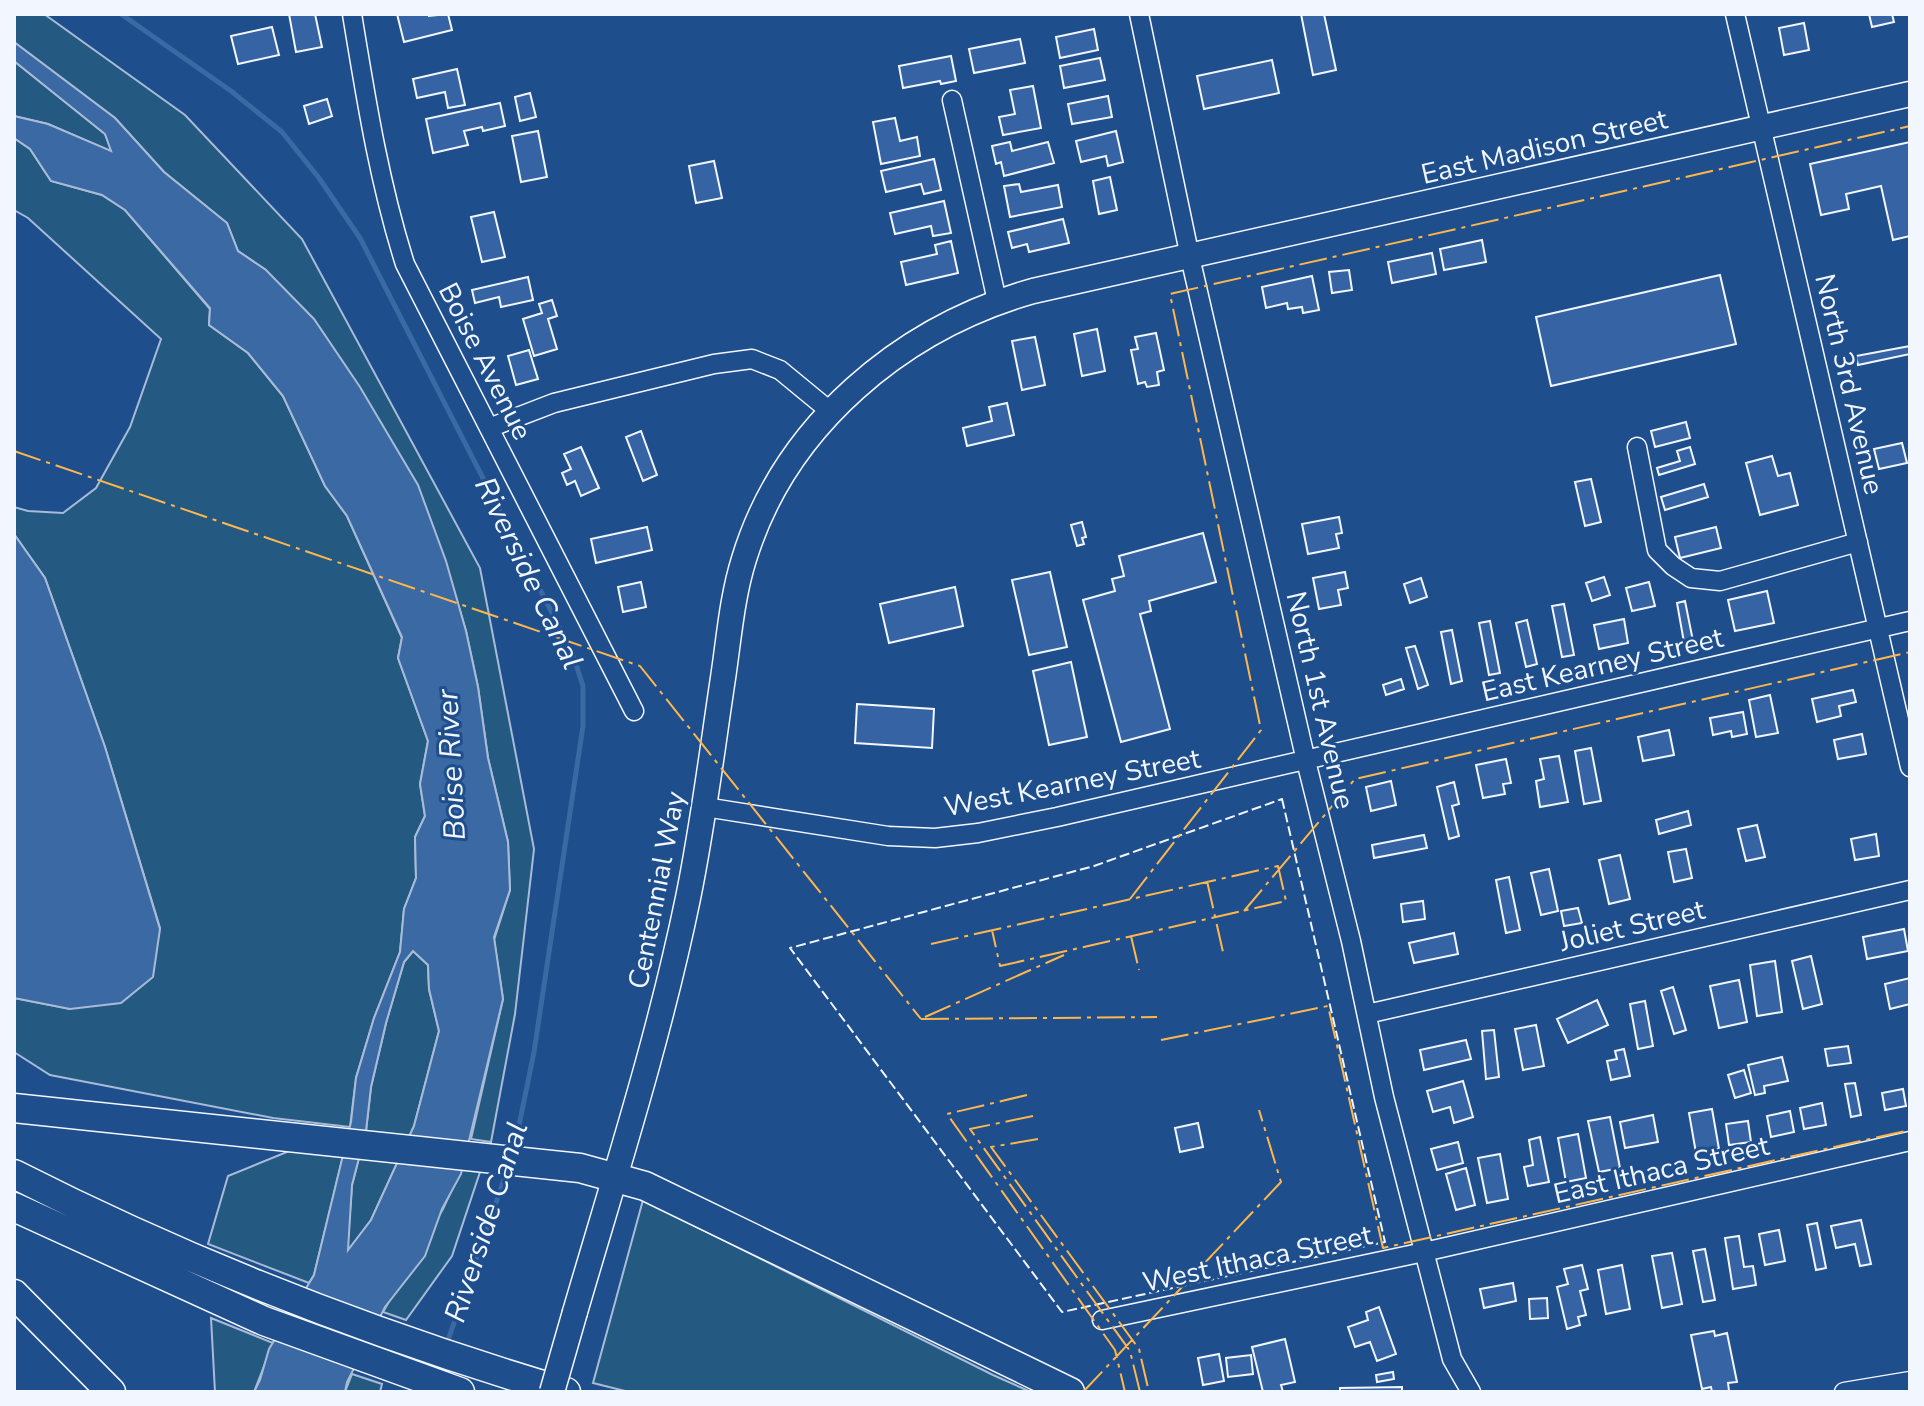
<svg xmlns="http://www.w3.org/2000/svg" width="1924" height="1406" font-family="'Nunito Sans',sans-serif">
<rect width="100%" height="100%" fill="#1f4e8c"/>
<!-- green -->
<path fill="#245a82" stroke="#a8bbd7" stroke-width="2" d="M14 14H44L185 115 302 239 480 568 534 849 515 1014 491 1142 471 1139 503 999 494 940 510 890 508 842 488 758 478 687 466 631 446 564 266 270 238 251 227 223 164 172 115 118 14 42Z
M14 61 105 134 112 152 48 124 14 116Z
M14 138 30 149 51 181 102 195 125 210 210 309 209 325 248 353 283 396 325 486 347 516 402 638 398 658 428 741 420 784 425 816 415 837 416 878 404 909 400 952 374 1018 356 1078 350 1127 273 1118 50 1075 14 1052V998L70 1009 160 928 105 747 45 578 14 534V507L28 511 63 513 96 488 130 427 161 339 28 218 14 210Z
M413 951 428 965 429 989 439 1031 414 1126 371 1220 347 1252 352 1185 366 1131 371 1087 386 1023 404 962Z
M299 1147 344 1152 314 1275 309 1283 208 1244 228 1176Z
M464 1163 482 1166 452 1256 406 1320 383 1312 443 1209Z
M643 1200 993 1375 1031 1392H629L593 1383Z
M211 1318 273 1343 254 1392H215Z
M352 1374 382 1384 380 1392H345Z"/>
<!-- water -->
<path fill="#3b69a3" stroke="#a8bbd7" stroke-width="2" fill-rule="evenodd" d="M14 42 115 118 164 172 227 223 238 251 266 270 314 319 360 387 418 485 446 561 466 631 478 687 488 758 508 842 510 890 494 937 503 999 461 1174 442 1209 425 1256 385 1307 347 1382 345 1392H254L260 1380 269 1349 314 1275 351 1122 356 1078 374 1018 400 952 404 909 416 878 415 837 425 816 420 784 428 741 398 658 402 637 347 516 325 486 283 396 248 353 209 325 210 308 125 210 102 195 51 181 30 149 14 138V116L48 124 111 151 105 134 14 61ZM413 951 428 965 429 989 439 1031 414 1126 371 1220 348 1250 352 1185 366 1131 371 1087 386 1023 404 962Z
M14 534 45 578 105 747 160 929 153 977 121 1003 70 1009 14 998Z"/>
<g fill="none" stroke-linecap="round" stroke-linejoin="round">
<!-- stream -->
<path stroke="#3b69a3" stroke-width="5" d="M121 14 231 91 282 132 319 178 360 238 572 652 583 686V726L534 1052 514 1150
M447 1343 507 1171"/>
</g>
<!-- building -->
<path fill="#3563a3" stroke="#f2f6ff" stroke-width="2" d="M289 14H315L322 47 296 52Z
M397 14H429V16L448 14 452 30 404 42Z
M1301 14H1324L1336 70 1313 75Z
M1869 14H1892L1894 22 1872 27Z
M1804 23 1809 50 1784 55 1779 28Z
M272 27 279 55 238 64 231 36Z
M1094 29 1098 50 1060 58 1056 37Z
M1020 39 1025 63 974 73 969 49Z
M951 56 956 81 941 84 940 81 903 88 899 66Z
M1100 58 1105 80 1064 88 1060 66Z
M1272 60 1279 93 1204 109 1197 76Z
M457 69 465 105 448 108 445 92 417 98 413 79Z
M1033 86 1041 128 1003 135 999 117 1015 114 1010 90Z
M530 93 536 117 520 121 515 97Z
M1108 96 1112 117 1072 124 1068 104Z
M327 99 332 116 309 124 304 106Z
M500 103 505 126 483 131 482 127 464 131 468 145 433 153 426 119Z
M895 118 900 141 917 137 920 156 881 164 873 122Z
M538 131 547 177 521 182 512 136Z
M1116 131 1123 162 1108 166 1106 156 1081 162 1076 141Z
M1010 142 1012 151 1048 142 1054 163 1004 176 1001 162 996 164 992 146Z
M1910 142V236L1893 240 1881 186 1846 194 1849 209 1821 215 1810 164Z
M934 159 941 190 924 194 921 184 886 192 881 171Z
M714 161 722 198 696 203 689 166Z
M1110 177 1117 210 1099 214 1093 181Z
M1019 184 1021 192 1058 185 1062 207 1010 217 1004 186Z
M944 201 951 233 933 236 931 226 895 234 890 213Z
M494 212 505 257 482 262 471 217Z
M1063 219 1069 243 1029 252 1027 244 1012 248 1008 232Z
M1482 240 1486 262 1444 270 1440 249Z
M951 241 958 273 906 285 901 262 937 254 935 245Z
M1432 253 1436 274 1392 283 1388 262Z
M1349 270 1352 290 1332 293 1329 272Z
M1720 275 1736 344 1551 386 1536 317Z
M1312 276 1319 310 1303 313 1302 307 1288 309 1287 303 1266 308 1262 287Z
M528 277 533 300 501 307 499 297 475 303 472 290Z
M552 300 557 316 548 319 557 349 534 356 523 319 542 313 539 304Z
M1097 329 1105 371 1082 376 1074 334Z
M1156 333 1164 370 1157 372 1159 385 1147 387 1145 382 1138 384 1131 350 1138 349 1135 337Z
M1035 337 1045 385 1022 390 1012 341Z
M1910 346V354L1858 365 1856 356Z
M529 350 538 379 516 385 508 356Z
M1007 403 1014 435 967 446 963 428 992 421 989 407Z
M1686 422 1690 438 1655 447 1651 431Z
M641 431 657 475 643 481 626 437Z
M1902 443 1907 463 1879 469 1874 449Z
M581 447 599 488 581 496 575 481 567 485 562 473 571 469 564 454Z
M1690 447 1695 464 1659 475 1657 468 1680 461 1677 451Z
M1772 456 1778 476 1790 473 1798 505 1760 515 1746 463Z
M1591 479 1601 522 1585 526 1575 482Z
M1704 484 1708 497 1665 510 1661 497Z
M1339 517 1342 533 1336 534 1339 548 1308 554 1302 524Z
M1082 522 1086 537 1082 538 1084 544 1077 546 1071 525Z
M647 527 652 550 596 563 591 539Z
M1716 527 1721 548 1680 558 1675 537Z
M1203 533 1216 582 1149 601 1151 611 1140 614 1170 729 1121 742 1083 600 1115 591 1112 579 1124 576 1119 556Z
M1050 572 1067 647 1029 655 1012 580Z
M1345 572 1348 588 1338 590 1341 605 1319 609 1313 578Z
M1604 577 1610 595 1592 601 1586 583Z
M1421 578 1427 597 1410 603 1404 584Z
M641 582 646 607 623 612 618 587Z
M1649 582 1655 606 1632 611 1626 588Z
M955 587 963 626 889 643 880 604Z
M1767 591 1774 623 1735 631 1728 600Z
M1685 601 1694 646 1685 648 1677 603Z
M1564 604 1574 655 1562 657 1552 606Z
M1624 619 1628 643 1599 649 1594 625Z
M1527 620 1537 664 1526 667 1516 623Z
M1490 621 1500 673 1489 675 1479 623Z
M1452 630 1462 681 1451 684 1441 632Z
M1415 646 1428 685 1418 689 1406 648Z
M1071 662 1087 737 1049 745 1033 671Z
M1401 679 1404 689 1386 695 1383 685Z
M1853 690 1856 702 1839 706 1841 716 1817 722 1812 699Z
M1770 695 1778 733 1756 737 1749 700Z
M857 704 934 709 932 748 855 743Z
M1743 712 1747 734 1732 737 1731 731 1713 735 1710 718Z
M1669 730 1674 755 1643 761 1638 737Z
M1862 734 1866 754 1838 759 1834 740Z
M1591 748 1601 801 1584 804 1575 751Z
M1559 756 1568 802 1540 807 1536 781 1544 779 1540 759Z
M1506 759 1511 783 1503 784 1505 794 1483 798 1476 765Z
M1391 781 1396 805 1371 811 1366 787Z
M1454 782 1459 804 1452 806 1459 836 1449 839 1437 787Z
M1688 811 1691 825 1659 834 1656 820Z
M1757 825 1765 857 1746 861 1738 829Z
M1876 834 1879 856 1855 860 1851 839Z
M1424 835 1427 848 1374 858 1372 845Z
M1686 849 1692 878 1674 882 1668 852Z
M1620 855 1630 899 1609 904 1599 860Z
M1549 869 1558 911 1541 915 1531 873Z
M1509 877 1520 930 1506 933 1496 880Z
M1423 901 1425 919 1403 922 1401 904Z
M1578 908 1582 923 1564 926 1561 911Z
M1904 929 1908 951 1867 959 1863 937Z
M1454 933 1458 954 1414 963 1409 943Z
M1811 956 1822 1004 1803 1009 1792 961Z
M1775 961 1782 1012 1757 1016 1750 965Z
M1910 978V1004L1890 1009 1885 984Z
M1739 980 1747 1022 1719 1028 1710 986Z
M1673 987 1686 1030 1674 1034 1661 991Z
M1597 1000 1608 1025 1568 1043 1557 1019Z
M1645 1001 1653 1046 1638 1049 1630 1004Z
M1536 1025 1544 1066 1523 1070 1515 1029Z
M1494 1030 1499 1077 1486 1079 1482 1031Z
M1466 1040 1471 1059 1424 1070 1420 1050Z
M1848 1046 1851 1063 1828 1066 1825 1049Z
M1624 1049 1630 1076 1611 1080 1607 1061 1617 1059 1615 1051Z
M1782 1057 1788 1081 1764 1086 1765 1093 1755 1095 1748 1065Z
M1744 1070 1751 1093 1735 1098 1728 1075Z
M1463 1081 1473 1117 1454 1123 1450 1107 1433 1112 1427 1091Z
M1855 1083 1861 1115 1851 1117 1845 1084Z
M1903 1089 1906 1106 1885 1110 1882 1093Z
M1822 1103 1826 1125 1804 1129 1800 1108Z
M1712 1109 1719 1149 1696 1153 1689 1113Z
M1790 1111 1794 1132 1771 1137 1767 1116Z
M1653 1115 1658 1142 1625 1148 1620 1122Z
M1610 1117 1620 1168 1599 1172 1588 1121Z
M1748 1121 1751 1142 1729 1145 1726 1124Z
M1198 1123 1203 1147 1180 1152 1175 1128Z
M1578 1134 1586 1178 1566 1182 1558 1138Z
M1540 1137 1549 1182 1528 1186 1524 1167 1533 1165 1529 1140Z
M1458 1142 1463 1163 1437 1170 1431 1149Z
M1500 1154 1508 1199 1487 1203 1478 1158Z
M1466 1168 1475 1205 1456 1210 1446 1174Z
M1861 1220 1871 1264 1860 1266 1855 1244 1836 1248 1831 1226Z
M1817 1223 1826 1268 1816 1270 1807 1225Z
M1779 1230 1785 1261 1765 1265 1759 1234Z
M1739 1236 1744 1267 1753 1266 1756 1285 1733 1289 1725 1238Z
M1705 1249 1715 1300 1703 1302 1693 1251Z
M1672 1253 1682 1304 1662 1308 1652 1256Z
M1582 1265 1588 1289 1580 1291 1586 1315 1578 1317 1580 1325 1567 1329 1557 1287 1568 1284 1564 1269Z
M1622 1265 1630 1309 1606 1314 1598 1270Z
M1513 1283 1516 1301 1484 1308 1480 1289Z
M1547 1298 1548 1318 1530 1319 1529 1299Z
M1379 1307 1396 1354 1377 1361 1370 1342 1355 1347 1348 1327 1368 1320 1366 1312Z
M1714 1331 1715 1336 1727 1333 1737 1382 1728 1383 1729 1391 1722 1392H1712L1711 1387 1702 1389 1691 1335Z
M1285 1339 1295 1382 1281 1385 1283 1392H1263L1252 1347Z
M1219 1354 1224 1381 1203 1385 1198 1358Z
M1251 1355 1253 1374 1228 1377 1226 1358Z
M1393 1372 1394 1379 1377 1382 1376 1375Z
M1402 1387V1392H1340V1388Z"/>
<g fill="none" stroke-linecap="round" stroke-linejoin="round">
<defs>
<path id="minor" d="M352 14C366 99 379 182 405 264L634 711
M1139 14 1190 257 1306 761 1351 941 1384 1097 1452 1359 1471 1392
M1735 14 1910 767
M952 100 997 301
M489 428 554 403 714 364 752 359 780 370 831 412
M1637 447 1657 550 1673 566 1691 578 1720 581 1858 542
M705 807 888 836 935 838 978 833 1057 817 1910 621
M1367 1014 1910 890
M1102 1320 1424 1252 1910 1141
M1844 1392 1910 1381"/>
<path id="major" d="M575 1312C615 1175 659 1039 688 898 703 825 712 751 723 678 729 638 732 597 744 559 785 425 902 328 1033 291L1910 94"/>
<path id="highway" d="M14 1108 580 1168 645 1186 1070 1392
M14 1174C193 1265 373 1335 566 1392
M14 1207 264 1321 460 1392
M14 1294 111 1392"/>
</defs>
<!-- minor casing -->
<use href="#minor" stroke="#f2f6ff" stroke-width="21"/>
<!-- major casing -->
<use href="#major" stroke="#f2f6ff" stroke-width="27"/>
<!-- highway casing -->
<use href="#highway" stroke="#f2f6ff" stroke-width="31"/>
<!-- minor -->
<use href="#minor" stroke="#1f4e8c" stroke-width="18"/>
<!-- major -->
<use href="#major" stroke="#1f4e8c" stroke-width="24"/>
<!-- highway -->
<use href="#highway" stroke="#1f4e8c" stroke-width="28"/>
<defs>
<path id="major-bridge" d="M552 1392 575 1312"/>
</defs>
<!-- major-bridge casing -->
<use href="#major-bridge" stroke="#f2f6ff" stroke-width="27" stroke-linecap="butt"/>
<!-- major-bridge -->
<use href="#major-bridge" stroke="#1f4e8c" stroke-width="24"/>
<!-- fence -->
<path stroke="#f2f6ff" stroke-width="2" stroke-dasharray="10 4" stroke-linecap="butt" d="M1282 799 1385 1242 1062 1312 790 948 1094 866Z"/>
<!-- power -->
<path stroke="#ffb74d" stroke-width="2" stroke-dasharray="28 6 4 6" stroke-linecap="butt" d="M14 451 640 666 921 1019
M1207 881 1223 952
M1130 899 1261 730 1170 294 1910 126
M1244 911 1355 779 1910 652
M1131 936 1139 970
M931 944 1278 866 1286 901 1000 966 992 930
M925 1017 1064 955
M921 1019 1157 1017
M1161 1040 1328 1006 1383 1248 1910 1130
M1027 1095 947 1114 1115 1350 1125 1392
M1033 1116 970 1129 1130 1351 1140 1392
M1038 1139 991 1147 1139 1349 1149 1392
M1083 1392 1281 1182 1259 1110"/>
</g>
<g text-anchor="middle" stroke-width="6" stroke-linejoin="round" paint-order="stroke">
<!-- street labels -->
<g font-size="28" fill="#f2f6ff" stroke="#1f4e8c">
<text transform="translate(1544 146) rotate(-13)" y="10">East Madison Street</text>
<text transform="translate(486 361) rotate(63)" y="10">Boise Avenue</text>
<text transform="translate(1850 384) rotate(77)" y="10">North 3rd Avenue</text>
<text transform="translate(1602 664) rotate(-13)" y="10">East Kearney Street</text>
<text transform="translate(1321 700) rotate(77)" y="10">North 1st Avenue</text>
<text transform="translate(1072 782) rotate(-11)" y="10">West Kearney Street</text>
<text transform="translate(656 890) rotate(-79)" y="10">Centennial Way</text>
<text transform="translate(1632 925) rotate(-13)" y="10">Joliet Street</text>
<text transform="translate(1661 1169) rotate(-13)" y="10">East Ithaca Street</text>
<text transform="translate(1257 1258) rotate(-12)" y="10">West Ithaca Street</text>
</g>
<!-- water labels -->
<g font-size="30" font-style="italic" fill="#f2f6ff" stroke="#1f4e8c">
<text transform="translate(529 573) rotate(64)" y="10">Riverside Canal</text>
<text transform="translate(451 765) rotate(-93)" y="10">Boise River</text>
<text transform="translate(486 1222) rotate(-72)" y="10">Riverside Canal</text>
</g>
</g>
<!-- border -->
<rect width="1924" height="1406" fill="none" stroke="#f2f6ff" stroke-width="32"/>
</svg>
